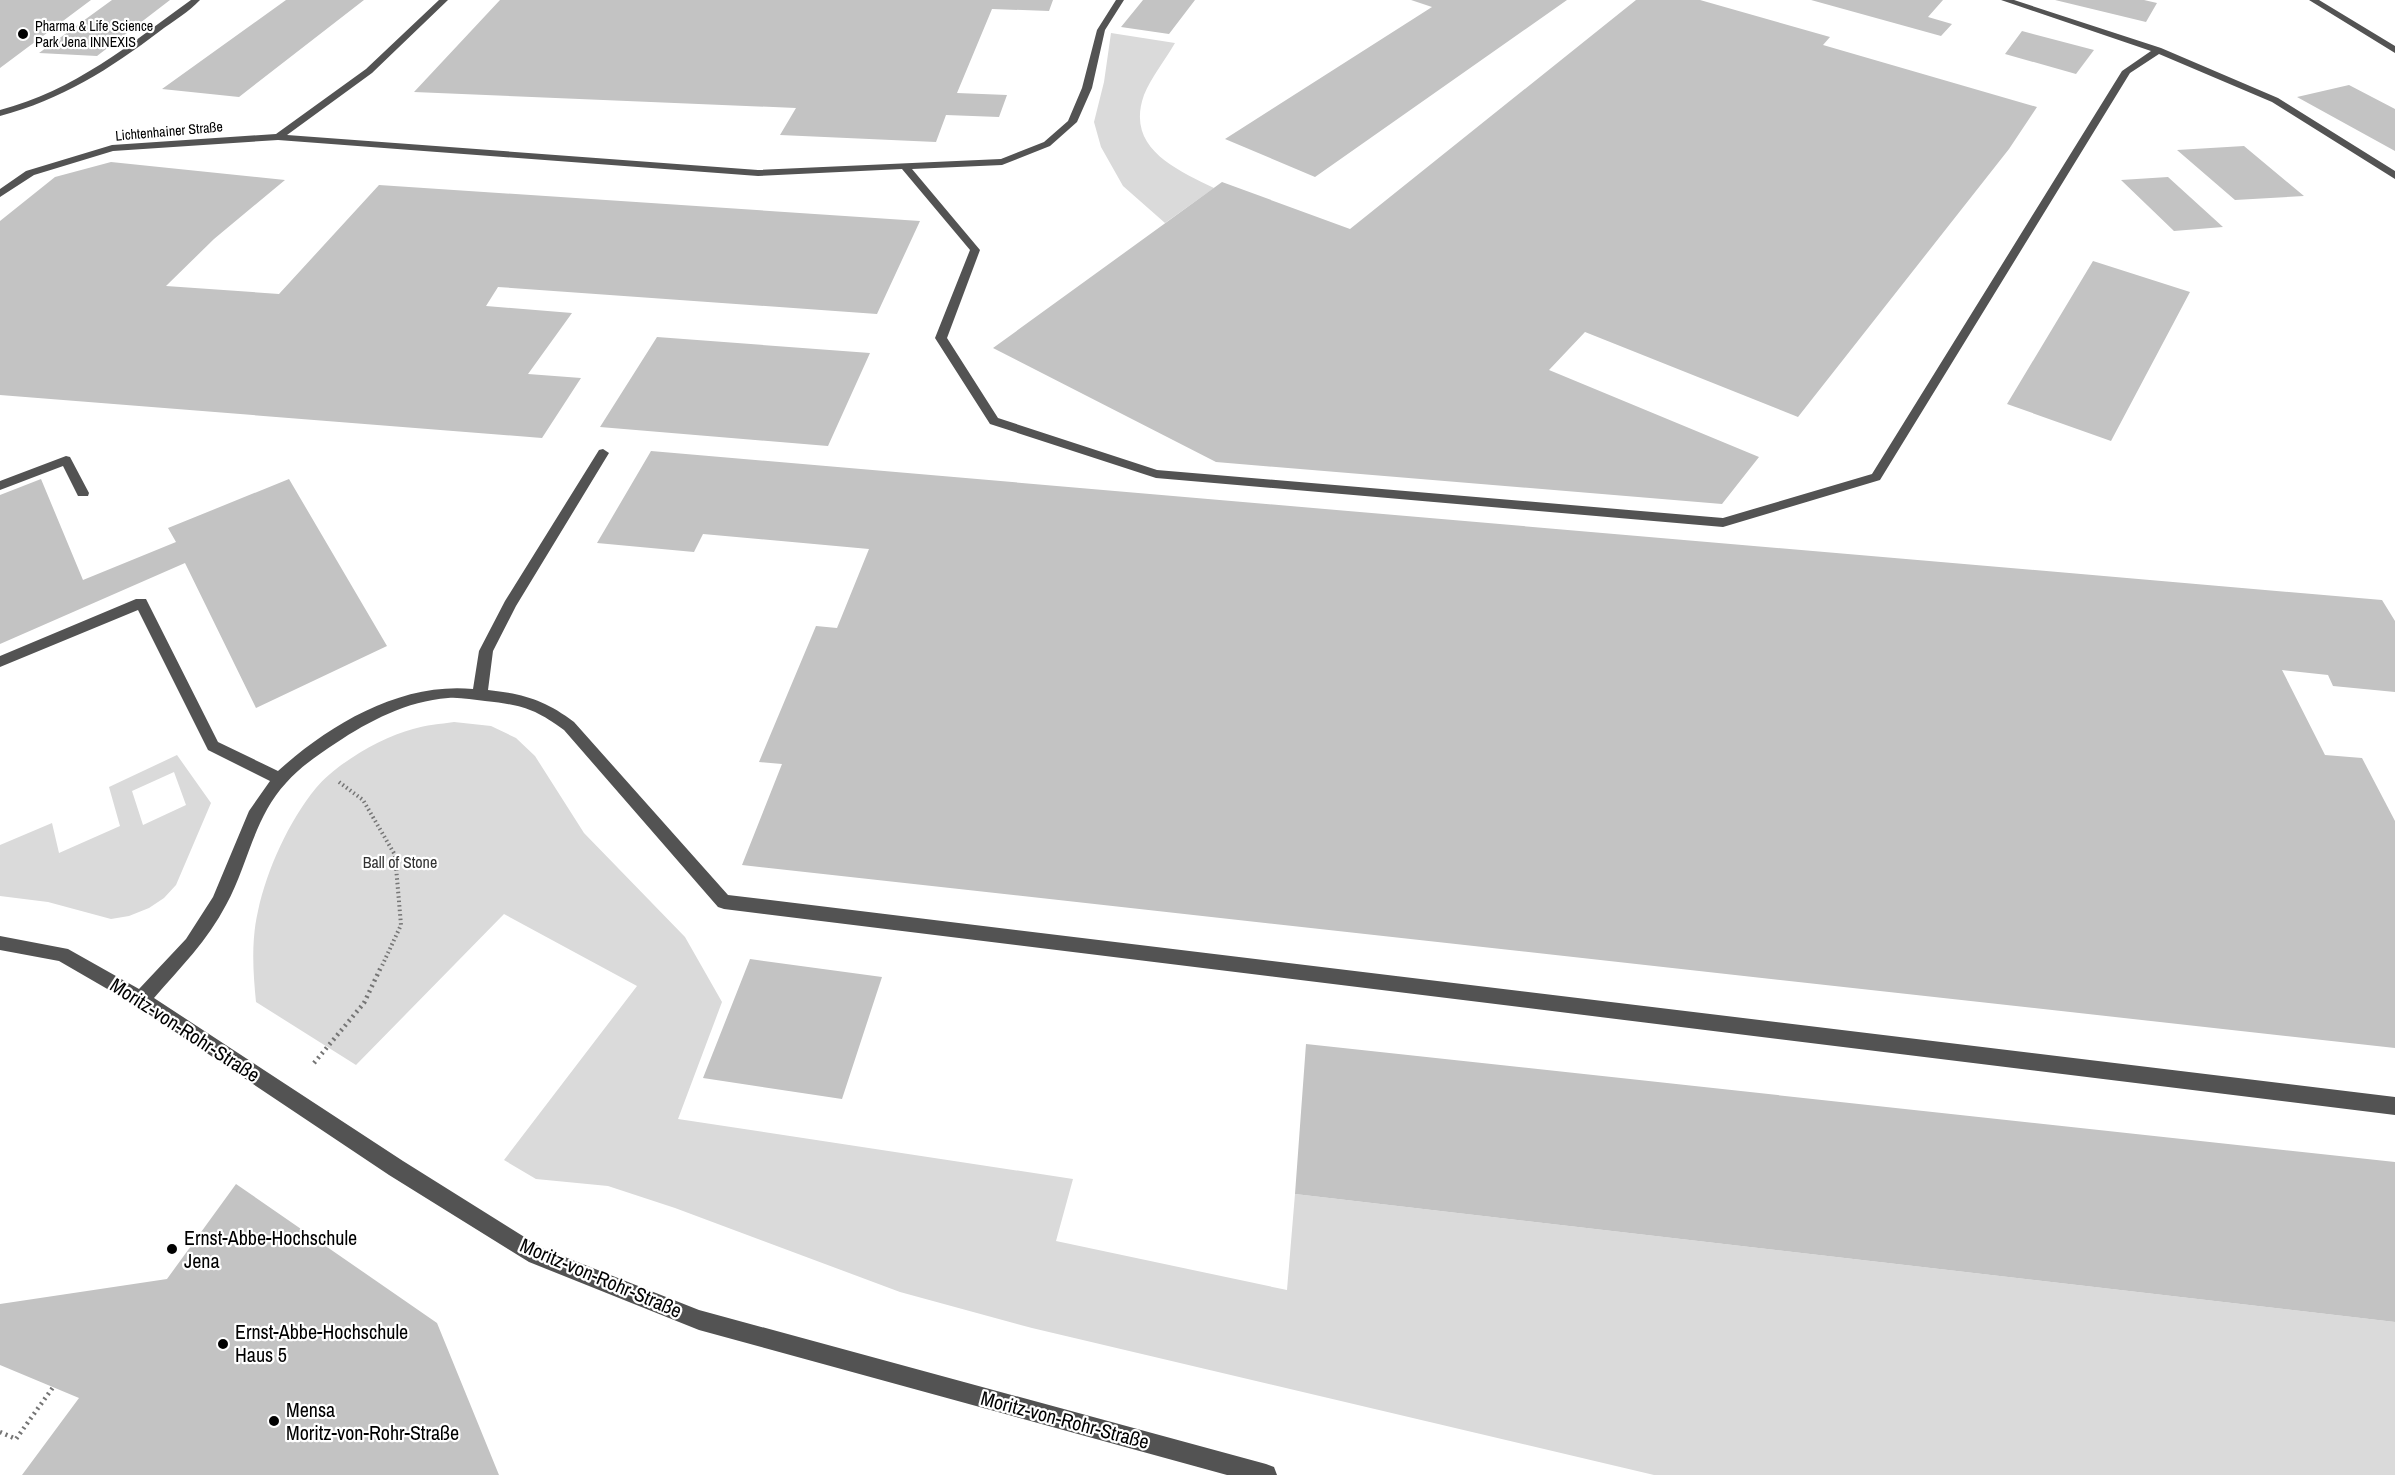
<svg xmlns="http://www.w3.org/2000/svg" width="2395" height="1475" font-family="'Archivo Narrow',sans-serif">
<rect width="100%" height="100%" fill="#fff"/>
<!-- green -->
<path fill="#dadada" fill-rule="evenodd" d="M1111 33 1175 43C1165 60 1151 78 1144 95 1125 148 1176 169 1214 188L1165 223 1123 186 1101 147 1094 122 1104 82Z
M454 722 491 726 516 738 535 756 584 833 685 937 722 1002 678 1119 1073 1179 1056 1241 1287 1290 1295 1194 2395 1322V1475H1654L1032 1328 900 1292 675 1208 608 1186 536 1179 504 1160 637 986 504 914 356 1065 256 1002C253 972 251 941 258 911 267 869 289 821 316 788 337 763 382 737 413 729 426 725 440 724 454 722Z
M177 755 211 803 176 885 164 898 149 908 129 916 111 919 48 902 0 896V845L52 823 59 853 120 826 109 787ZM174 772 186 805 143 825 132 791Z"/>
<!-- building -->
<path fill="#c3c3c3" d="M0 0H91L0 68Z
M112 0H170L97 56 39 53Z
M286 0H364L239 97 162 89Z
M500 0H1053L1049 11 992 9 957 93 1007 95 999 117 946 115 936 142 780 135 796 108 414 92Z
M1143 0H1195L1169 34 1121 27Z
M1411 0H1567L1315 177 1225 139 1432 7Z
M1636 0H1700L1830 37 1823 45 2037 107 2009 149 1798 417 1585 332 1549 370 1759 457 1722 504 1216 462 993 348 1222 182 1350 229Z
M1811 0H1943L1928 17 1952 24 1941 36Z
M2055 0H2144L2157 3 2146 22Z
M2022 31 2094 50 2076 74 2005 54Z
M2349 85 2395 109V151L2297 97Z
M2244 146 2304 196 2235 200 2177 150Z
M111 162 285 180 214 239 166 286 279 294 379 185 920 221 877 314 498 287 486 306 572 313 528 374 581 378 542 438 0 395V221L55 177Z
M2168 177 2223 227 2174 231 2121 180Z
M2093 261 2190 292 2111 441 2007 404Z
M657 337 870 353 828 446 600 427Z
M651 451 2382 600 2395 621V692L2333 686 2328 675 2282 670 2325 755 2362 758 2395 821V1048L742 865 782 764 759 762 816 626 837 628 869 549 703 534 694 552 597 543Z
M41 479 83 580 176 542 168 528 289 479 387 646 256 708 185 563 0 644V495Z
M750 959 882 977 842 1099 703 1078Z
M1306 1044 2395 1162V1322L1295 1194Z
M236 1184 437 1323 499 1475H22L79 1398 0 1365V1304L167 1279Z"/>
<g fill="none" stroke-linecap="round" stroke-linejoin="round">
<!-- path-far1 -->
<path stroke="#757575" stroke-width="4" stroke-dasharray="1.5 3" stroke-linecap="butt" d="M339 782 363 800 395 855 401 925 381 968"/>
<!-- path -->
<path stroke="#757575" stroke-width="4.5" stroke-dasharray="2 4" stroke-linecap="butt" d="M314 1063 364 1003 381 967
M0 1432 16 1439 54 1386"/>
<!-- minor -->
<path fill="#535353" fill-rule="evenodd" d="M191 0H200C189 12 173 21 160 31 110 69 61 100 0 116V110C74 91 130 44 191 0Z
M439 0H448L372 73 287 135 758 170 1001 159 1044 142 1068 121 1082 88 1097 30 1116 0H1124L1105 30 1092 88 1077 122 1050 146 1002 165 912 169 980 250 947 338 998 418 1157 470 1723 518 1872 474 2122 71 2151 51 2001 0H2014L2161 48 2278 98 2395 171V179L2272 102 2159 54 2130 73 1880 480 1723 527 1156 478 990 424 935 338 970 250 902 169 758 176 278 140 113 151 34 175 0 197V189L26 171 112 145 276 134 366 69Z
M2309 0H2319L2395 46V53Z
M603 449 609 453 516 606 493 651 488 690C524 694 545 700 574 722L728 895 2395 1097V1115L724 909 718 907 564 730C534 708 521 705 485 701 473 700 460 697 448 698 407 701 369 721 336 743 318 755 300 767 286 783 254 817 248 865 226 905 208 940 180 968 154 998L403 1161 542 1248 699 1310 1266 1464 1274 1467 1277 1475H1227L699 1330 529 1262 389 1175 135 1005 59 961 0 950V936L68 949 139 989 186 939 213 897 249 811 270 781 208 750 138 610 0 667V656L136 599H146L218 742 278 771C330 724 401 682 473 689L479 651 505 601 599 450Z
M66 456 70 457 89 493 88 496H78L63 466 0 490V481Z"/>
</g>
<!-- markers -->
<g fill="#000" stroke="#fff" stroke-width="2">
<circle cx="23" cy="34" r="6"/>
<circle cx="172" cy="1249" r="6"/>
<circle cx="223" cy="1344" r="6"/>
<circle cx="274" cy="1421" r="6"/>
</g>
<g text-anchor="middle" stroke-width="4.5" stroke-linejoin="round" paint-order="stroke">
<!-- far-poi labels -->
<g font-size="14" fill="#000" stroke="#fff" text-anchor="start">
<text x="35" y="31">Pharma &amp; Life Science<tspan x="35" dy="16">Park Jena INNEXIS</tspan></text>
</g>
<!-- far-street labels -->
<g font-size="14" fill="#000" stroke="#fff">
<text transform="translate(169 131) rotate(-5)" y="5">Lichtenhainer Straße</text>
</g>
<!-- park labels -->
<g font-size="16" fill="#313131" stroke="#fff">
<text x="400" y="868">Ball of Stone</text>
</g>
<!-- near-street labels -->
<g font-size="20" fill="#000" stroke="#fff">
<text transform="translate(185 1030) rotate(33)" y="7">Moritz-von-Rohr-Straße</text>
<text transform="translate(601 1278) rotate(23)" y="7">Moritz-von-Rohr-Straße</text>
<text transform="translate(1065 1420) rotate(15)" y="7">Moritz-von-Rohr-Straße</text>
</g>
<!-- near-poi labels -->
<g font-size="20" fill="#000" stroke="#fff" text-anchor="start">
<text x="184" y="1245">Ernst-Abbe-Hochschule<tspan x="184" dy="23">Jena</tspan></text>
<text x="235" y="1339">Ernst-Abbe-Hochschule<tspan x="235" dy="23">Haus 5</tspan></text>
<text x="286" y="1417">Mensa<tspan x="286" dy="23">Moritz-von-Rohr-Straße</tspan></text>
</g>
</g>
</svg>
